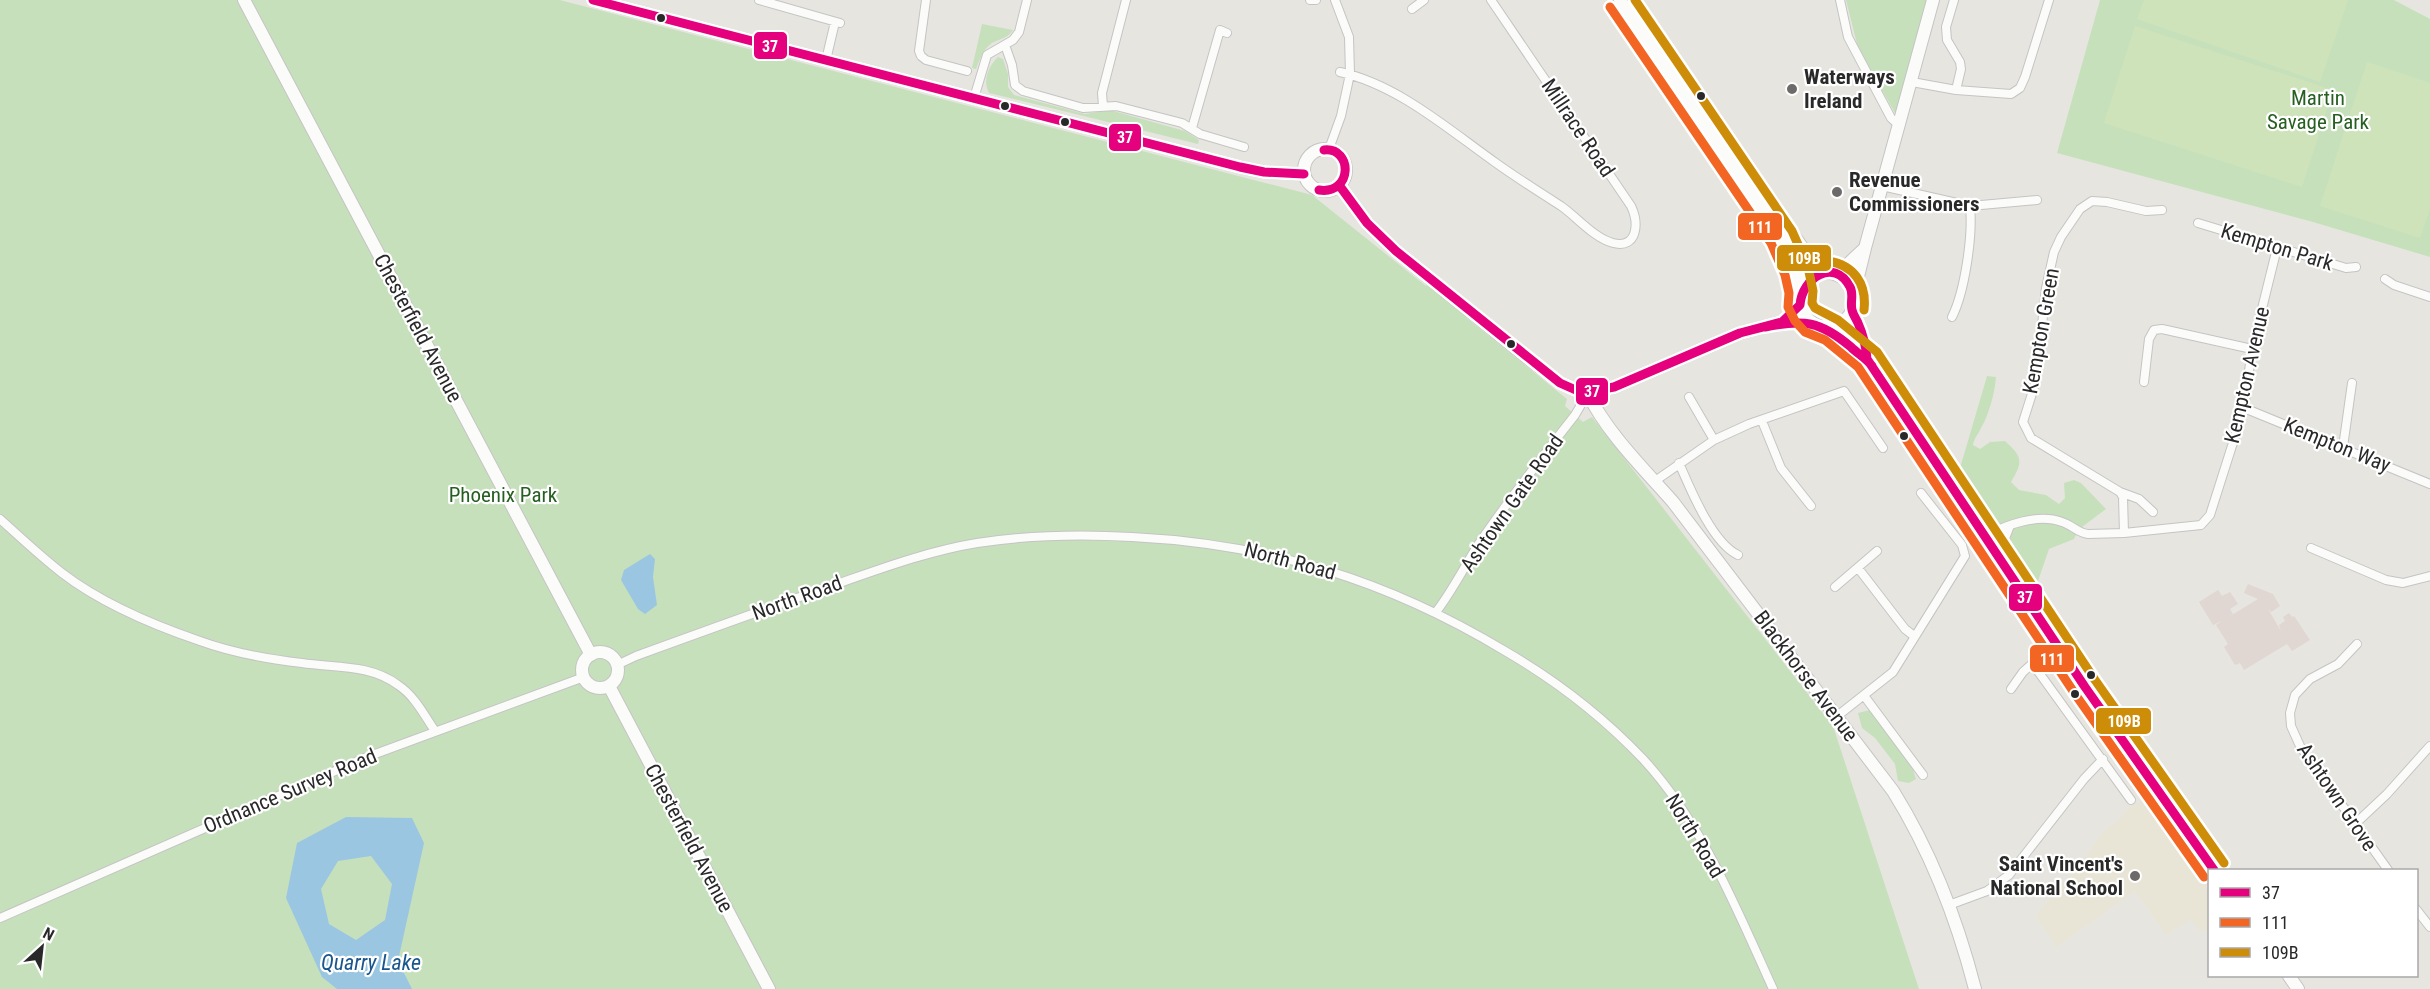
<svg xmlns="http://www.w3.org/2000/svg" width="2430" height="989" font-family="'Roboto Condensed',sans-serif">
<rect width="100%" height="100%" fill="#e7e5e0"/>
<!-- education -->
<path fill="#e9e5d6" d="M2145 798 2209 890V929L2207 931 2199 930 2191 919 2166 935 2135 891 2056 947 2036 916 2081 863 2102 833 2122 817 2126 810Z"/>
<!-- medical -->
<path fill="#e0d6d2" d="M2248 584 2273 594 2280 606 2271 612 2268 609 2281 631 2279 625 2285 621 2283 617 2289 613 2292 617 2294 616 2310 640 2292 651 2287 644 2244 670 2240 663 2235 665 2224 647 2228 644 2216 625 2222 621 2213 625 2199 602 2218 590 2222 596 2230 592 2238 604 2230 609 2233 614 2227 618 2258 599 2244 593Z"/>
<!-- green -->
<path fill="#c6e0bc" d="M0 0H560L1312 195 1426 286 1427 285 1461 309 1468 319 1567 399 1565 406 1583 422 1592 417 1833 726 1919 989H0Z
M1846 0H1927L1899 120 1858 48Z
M2100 0H2394L2430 19V257L2313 222 2057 153Z
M982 24 1013 30C1007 39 1001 38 992 43 983 49 980 59 976 69L972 68Z
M998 57 1003 59 1008 74V87L1014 95 1085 114 1110 110 1185 131 1199 140 1198 144 989 93C982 81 989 65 998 57Z
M1987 376 1996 377C1995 392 1989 415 1981 428 1978 435 1974 438 1973 445L1980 449 1990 442 2005 441C2023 457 2023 462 2011 482L2019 490 2046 495 2059 504 2065 498 2064 483 2074 480 2081 483 2106 509 2078 530 2074 539 2049 549 2038 581H2026L2006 547 2011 536 1998 523 1987 519 1953 472 1960 468Z
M1870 710 1912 767 1916 779 1909 783 1898 781 1895 764 1875 738 1862 728 1858 713Z"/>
<!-- pitch -->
<path fill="#cfe3ba" d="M2144 0H2348L2320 82 2137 19Z
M2135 26 2333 90 2302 187 2104 123Z
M2367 62 2430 83V208L2420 238 2320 206Z"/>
<!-- water -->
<path fill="#9bc6e1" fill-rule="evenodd" d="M650 554 655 559 653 577 657 605 645 614 638 609 621 580 624 570Z
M346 817 412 818 424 843 398 961 412 989H337L322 977 286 898 297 843ZM371 856 392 884 385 920 356 940 329 924 321 889 338 861Z"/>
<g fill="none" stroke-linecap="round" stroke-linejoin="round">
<defs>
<path id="street" d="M759 0 840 23
M926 0 919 51 921 56 926 60 967 71
M1310 0H1316
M1840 0 1848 37 1891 118 1900 126
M1954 0 1946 27 1947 40 1960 62 1961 69 1956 90
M1412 9 1424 0
M1005 45 1012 65 1015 85 1023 91 1083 108 1116 106 1182 123 1200 134 1244 147
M826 60 835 22
M1340 72C1398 85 1448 129 1496 163 1517 178 1539 192 1561 206 1577 217 1594 238 1613 243 1638 249 1639 223 1631 206L1491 0
M1912 82 1956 90 2011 94 2020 88 2025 77 2049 0
M974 98 987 55 1013 40 1019 32 1027 0
M1103 106 1102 93 1126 0
M1192 128 1220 30 1227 33
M1329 149 1341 116 1350 74 1349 37 1335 0
M1882 186 1970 206 2037 200
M2198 223 2346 268 2356 267
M2385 279 2394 285 2430 297
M1952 317C1965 291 1973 235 1970 206
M2144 382 2149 339 2154 330 2162 329 2252 349
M1689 397 1714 440
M2244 408 2430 484
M1762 421 1781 468 1811 506
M2343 447 2352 383
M1679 463C1690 488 1712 543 1738 555
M1655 481 1714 440 1749 424 1844 391 1883 448
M2120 492 2139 499 2153 512
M0 519C20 537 40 556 62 573 101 603 153 625 200 641 233 653 267 659 302 663 335 668 370 664 398 685 415 696 424 715 435 731
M2124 533 2123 497 2120 492 2031 438 2023 422 2036 381 2046 288 2054 252 2061 237 2080 209 2092 201 2107 202 2146 211 2162 210
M1985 536C2006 525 2038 513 2062 522 2072 525 2078 533 2088 534L2124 533 2201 525 2210 515 2244 408 2252 349 2277 248
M2311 548 2386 580 2403 583 2430 576
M1998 556 2009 528
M1858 568 1905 629 1914 636
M1835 587 1877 551
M1436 612C1453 590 1465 565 1480 542 1510 498 1542 457 1575 415L1582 403 1587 392
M2357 644 2338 664 2310 679 2295 695 2290 713 2291 726 2300 746 2388 870
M2032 663 2131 800
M617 665 636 656C702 632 768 608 834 585 880 569 928 551 977 543 1029 535 1080 534 1132 537 1270 544 1387 580 1505 651 1555 680 1603 717 1643 759 1703 824 1737 910 1773 989
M2011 689 2023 672 2055 643
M1865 697 1923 775
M1836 717 1893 672 1965 556 1962 545 1921 493
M2355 824 2387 794 2430 746
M1949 905 1987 891 2009 875 2084 779 2103 759
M2416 909 2430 927
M0 918 367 757 584 677"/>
<path id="secondary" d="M244 0 591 655
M593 0 1240 167 1264 172 1304 174
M1620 0 1782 237 1797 271 1801 292
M1634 0 1755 181 1807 254 1826 273
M1304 170a21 21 0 1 1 42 0a21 21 0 1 1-42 0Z
M1339 185 1367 223 1396 251 1529 359 1560 383 1578 391 1587 392 1614 387 1740 333 1782 322H1812
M1831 273 1848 264 1865 248
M1800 300a27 27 0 1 1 54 0a27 27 0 1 1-54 0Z
M1853 297 1865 248 1933 0
M1852 309 1866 346 1867 359
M1824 326C1841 334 1852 349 1867 359L2085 687 2214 870
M1587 392C1607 433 1643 468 1673 502L1893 791C1931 852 1957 919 1975 989
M582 670a18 18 0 1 1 36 0a18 18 0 1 1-36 0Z
M609 686 769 989
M2289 976 2298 989"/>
</defs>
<!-- street casing -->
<use href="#street" stroke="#c5c4c4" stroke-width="10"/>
<!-- secondary casing -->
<use href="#secondary" stroke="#c5c4c4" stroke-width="14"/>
<!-- street -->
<use href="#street" stroke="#fbfbfa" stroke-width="8"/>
<!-- secondary -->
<use href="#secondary" stroke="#fbfbfa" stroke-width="12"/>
<defs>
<path id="bus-1" d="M593 0 1240 167 1264 172 1304 174
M1339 185 1367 223 1396 251 1560 383 1578 391 1587 392 1614 387 1740 333 1782 322 1800 305C1802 278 1834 257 1850 287 1854 294 1850 302 1852 310 1853 315 1856 318 1858 323 1863 334 1866 347 1867 359L2085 687 2214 870
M1319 190C1353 195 1353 147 1324 150
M1765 327C1804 319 1820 321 1851 347 1858 354 1866 358 1872 366"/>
<path id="bus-2" d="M1610 7 1771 243 1785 275 1789 293 1788 307 1795 321 1805 332 1825 340 1858 367 2075 694 2204 877"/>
<path id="bus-3" d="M1635 0 1792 231 1808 267 1813 291 1812 303 1815 308 1838 320 1877 352 2095 680 2224 863
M1828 261C1854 265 1867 284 1864 310"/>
</defs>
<!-- bus-1 casing -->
<use href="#bus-1" stroke="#fff" stroke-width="14"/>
<!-- bus-2 casing -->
<use href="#bus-2" stroke="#fff" stroke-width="14"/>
<!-- bus-3 casing -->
<use href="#bus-3" stroke="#fff" stroke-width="14"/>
<!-- bus-1 -->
<use href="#bus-1" stroke="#e5007d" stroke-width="9"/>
<!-- bus-2 -->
<use href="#bus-2" stroke="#f26522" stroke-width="9"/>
<!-- bus-3 -->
<use href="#bus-3" stroke="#ce8d08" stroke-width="9"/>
</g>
<!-- markers -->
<g fill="#292929" stroke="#fff" stroke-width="2">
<circle cx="661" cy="18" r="5"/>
<circle cx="1701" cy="96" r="5"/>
<circle cx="1005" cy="106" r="5"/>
<circle cx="1065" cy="122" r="5"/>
<circle cx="1511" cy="344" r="5"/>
<circle cx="1904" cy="436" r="5"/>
<circle cx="2091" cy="675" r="5"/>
<circle cx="2075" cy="694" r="5"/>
</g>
<g fill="#6c6b69" stroke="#fff" stroke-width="2">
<circle cx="1792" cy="89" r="6"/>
<circle cx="1837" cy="192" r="6"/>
<circle cx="2135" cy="876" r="6"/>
</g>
<g text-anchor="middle" stroke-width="4.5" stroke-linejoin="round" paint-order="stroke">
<!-- poi labels -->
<g font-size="21" font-weight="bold" fill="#292929" stroke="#fff" text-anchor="start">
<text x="1804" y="84">Waterways<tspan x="1804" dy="24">Ireland</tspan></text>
<text x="1849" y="187">Revenue<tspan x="1849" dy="24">Commissioners</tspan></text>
<text x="2123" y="871" text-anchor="end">Saint Vincent's<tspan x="2123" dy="24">National School</tspan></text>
</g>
<!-- park labels -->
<g font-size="21" fill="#265f21" stroke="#fff">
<text x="2318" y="105">Martin<tspan x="2318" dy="24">Savage Park</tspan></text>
<text x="503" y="502">Phoenix Park</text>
</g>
<!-- street labels -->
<g font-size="21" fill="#292929" stroke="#fff">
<text transform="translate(1578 128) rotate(56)" y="7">Millrace Road</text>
<text transform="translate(2277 247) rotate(17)" y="7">Kempton Park</text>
<text transform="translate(418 328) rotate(62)" y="7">Chesterfield Avenue</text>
<text transform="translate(2041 331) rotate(-80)" y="7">Kempton Green</text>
<text transform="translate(2247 375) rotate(-77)" y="7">Kempton Avenue</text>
<text transform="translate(2337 445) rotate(22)" y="7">Kempton Way</text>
<text transform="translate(1512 503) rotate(-55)" y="7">Ashtown Gate Road</text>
<text transform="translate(1290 561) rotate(15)" y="7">North Road</text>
<text transform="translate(797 598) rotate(-20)" y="7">North Road</text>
<text transform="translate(1806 676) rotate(53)" y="7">Blackhorse Avenue</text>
<text transform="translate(290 791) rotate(-23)" y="7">Ordnance Survey Road</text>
<text transform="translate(2337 797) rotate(56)" y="7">Ashtown Grove</text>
<text transform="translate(1695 836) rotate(59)" y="7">North Road</text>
<text transform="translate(689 838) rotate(62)" y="7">Chesterfield Avenue</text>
</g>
<!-- water labels -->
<g font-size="22" font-style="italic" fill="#1a568d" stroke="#fff">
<text x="371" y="970">Quarry Lake</text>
</g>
</g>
<g stroke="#fff" stroke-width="2">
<rect x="753" y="31" width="35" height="29" rx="6" fill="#e5007d"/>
<rect x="1108" y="123" width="34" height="29" rx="6" fill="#e5007d"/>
<rect x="1737" y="212" width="46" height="29" rx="6" fill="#f26522"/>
<rect x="1776" y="244" width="56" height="28" rx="6" fill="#ce8d08"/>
<rect x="1575" y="377" width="34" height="29" rx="6" fill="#e5007d"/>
<rect x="2008" y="583" width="35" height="29" rx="6" fill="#e5007d"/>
<rect x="2029" y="644" width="46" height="29" rx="6" fill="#f26522"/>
<rect x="2095" y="707" width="57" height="28" rx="6" fill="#ce8d08"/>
</g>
<g font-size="16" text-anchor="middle" font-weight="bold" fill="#fff">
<text x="770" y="52">37</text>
<text x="1125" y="143">37</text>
<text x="1760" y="233">111</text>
<text x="1804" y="264">109B</text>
<text x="1592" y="397">37</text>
<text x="2025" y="603">37</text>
<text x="2052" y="665">111</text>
<text x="2124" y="727">109B</text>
</g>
<!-- legend -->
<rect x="2208" y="869" width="210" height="108" fill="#ffffff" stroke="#a9a9a9" stroke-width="1.5"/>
<rect x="2220" y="888" width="30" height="9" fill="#e5007d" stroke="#a9a9a9" stroke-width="1.5"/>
<text x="2262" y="899" font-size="18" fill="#292929">37</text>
<rect x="2220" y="918" width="30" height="9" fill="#f26522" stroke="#a9a9a9" stroke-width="1.5"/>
<text x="2262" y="929" font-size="18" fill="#292929">111</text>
<rect x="2220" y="948" width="30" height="9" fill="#ce8d08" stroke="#a9a9a9" stroke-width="1.5"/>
<text x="2262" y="959" font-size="18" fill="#292929">109B</text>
<!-- north arrow -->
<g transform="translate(42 947) rotate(27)" stroke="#ffffff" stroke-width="4.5" paint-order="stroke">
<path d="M0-4.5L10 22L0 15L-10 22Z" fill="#292929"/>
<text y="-9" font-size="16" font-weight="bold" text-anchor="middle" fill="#292929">N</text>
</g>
</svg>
